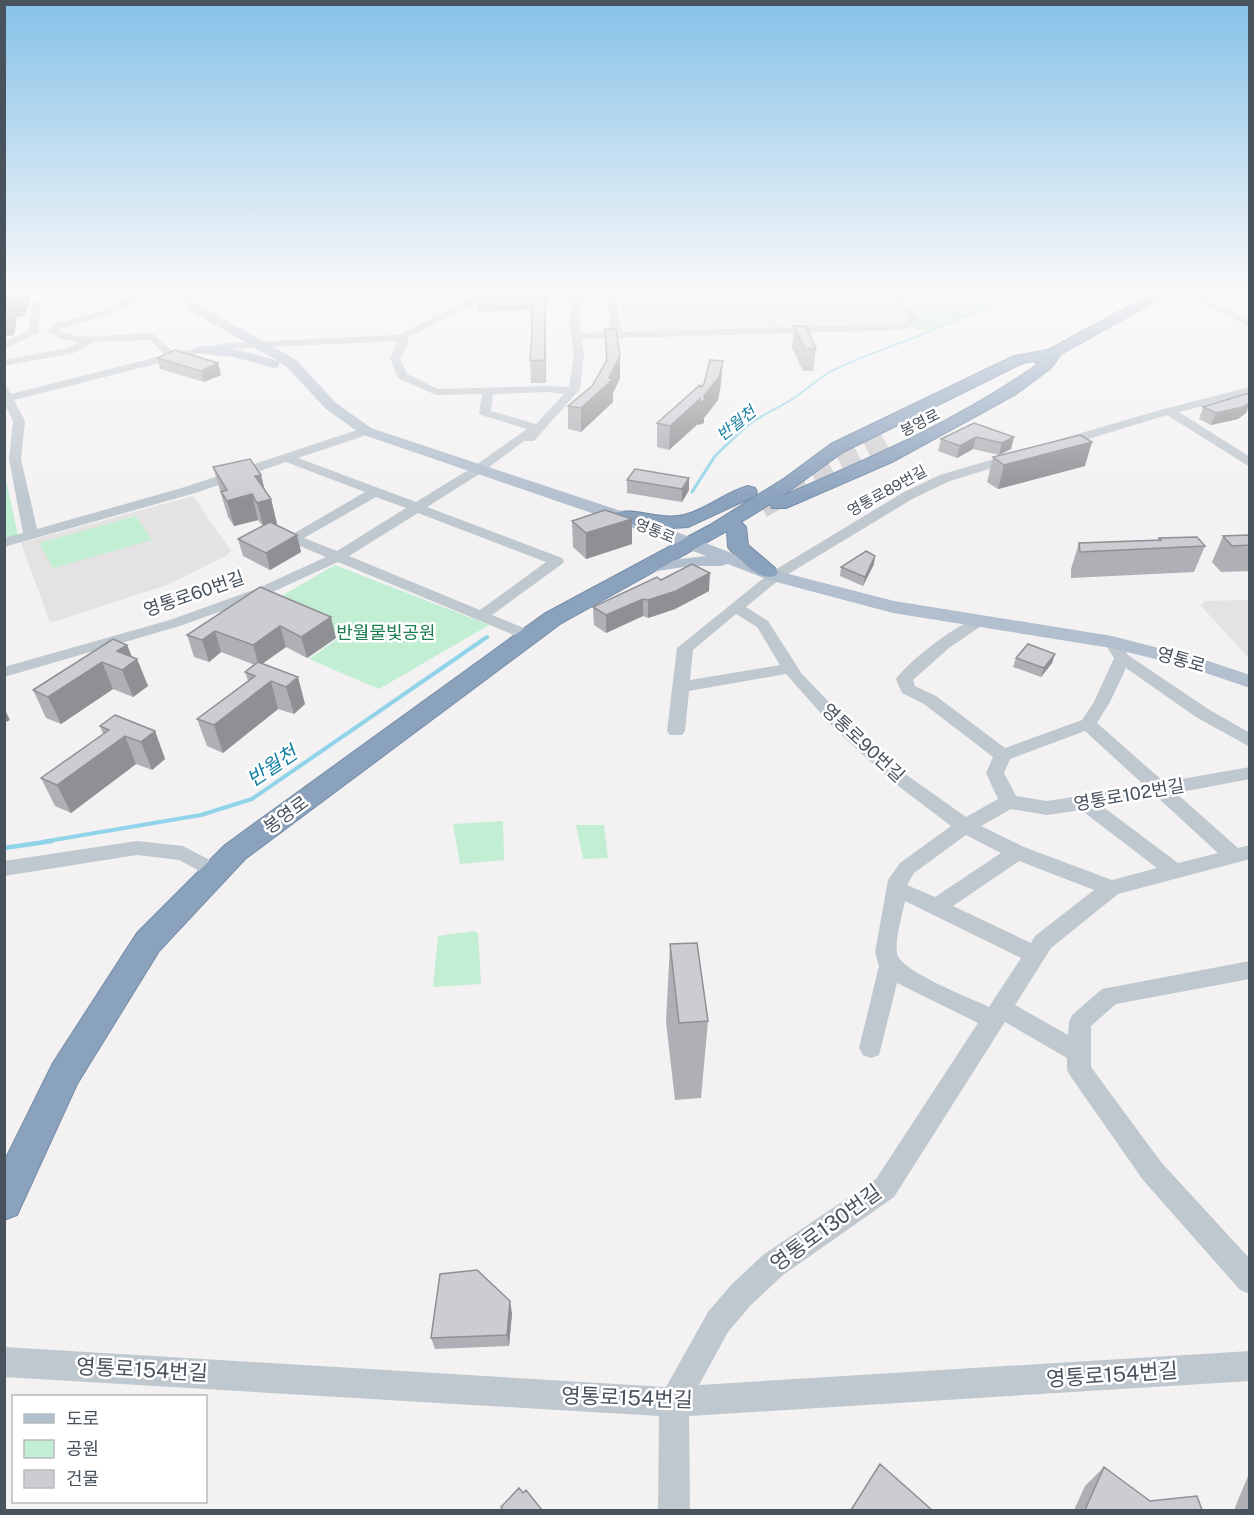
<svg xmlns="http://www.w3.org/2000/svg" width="1254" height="1515" font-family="'Public Sans','Noto Sans KR',sans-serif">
<rect width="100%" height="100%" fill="#f3f1f1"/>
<!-- education -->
<path fill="#e4e2e3" d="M889 290 911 321 899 326 787 327 770 293Z
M767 293 784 327 782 328 631 332 625 330 621 299Z
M193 496 231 551 226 556 167 585 50 623 21 543Z
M1249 600H1250L1249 658 1201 606 1204 601Z"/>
<!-- green -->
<path fill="#c2eed4" d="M900 289H1032L924 331 908 327 920 321Z
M888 293 901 312 833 313 823 295Z
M701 297 707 315 628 316 626 300Z
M4 471 18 535 4 538Z
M136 516 152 540 53 568 39 543Z
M335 565 489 625 379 689 309 659 340 637 264 606Z
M503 821 504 860 460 864 453 824Z
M576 825H604L608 858 583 859Z
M474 931 478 933 481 984 433 987 438 936Z"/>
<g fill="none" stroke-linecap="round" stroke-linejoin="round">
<!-- stream-far3 -->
<path stroke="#91d4e9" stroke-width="2" d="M741 431C756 417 773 411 791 400 804 392 815 381 828 373 855 358 891 347 921 335 960 319 998 299 1039 289"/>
<!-- stream-far2 -->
<path stroke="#91d4e9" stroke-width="3" d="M692 492 715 456 743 429"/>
<!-- stream-far1 -->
<path stroke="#91d4e9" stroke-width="4" d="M42 842 201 815 252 799 487 637"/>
<!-- stream -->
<path stroke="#91d4e9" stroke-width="4.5" d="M4 848 52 841"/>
<!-- highway-tunnel -->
<path stroke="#d1d1d4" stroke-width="20" stroke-dasharray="20 10" stroke-linecap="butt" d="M762 508 891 438"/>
<defs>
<path id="highway" d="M1161 289H1178L1061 354 1051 368 1016 394 892 462 786 508H772L770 504 741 522 746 527 748 545 775 568 778 572 775 576C758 581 744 562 731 551L728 547 727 531 560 624 245 859 159 951 77 1084 17 1215 4 1220V1162L53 1063 137 933 225 845 544 614 710 525 785 478 831 444 1014 356 1048 350ZM1033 361 1038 364C959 420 870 458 782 496L843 452 1023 363Z
M748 486 755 488 757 492 755 496 688 527 657 529 614 521 611 517 614 513C636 507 661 521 684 515 706 510 725 492 748 486Z"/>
</defs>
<!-- highway casing -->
<use href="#highway" stroke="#768da9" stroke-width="2"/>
<!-- minor -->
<path fill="#bfc8cf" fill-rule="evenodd" d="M145 289H162L107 315 59 330C81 344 126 331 153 334L175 353 227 343 398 335 465 301 484 296 728 289H845L841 292 616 298 622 332 900 324 909 320 887 289H896L920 321 902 330 582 339 584 354 580 389 534 441H524L481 473 427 507 562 558 564 561 562 564 492 615 536 633 538 636 536 639H524L338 562 266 595 180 626 4 677V667L170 620 256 589 326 557 288 541 286 538 365 492 286 462 195 493 4 547V538L23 533 9 459 13 421 4 403V387L8 388 11 394 165 355 150 340 95 342 74 353 4 366V360L67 348 80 342C68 341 57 339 48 331L53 324 101 311ZM607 298 611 332 581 333 579 320 582 299ZM573 299 569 320 574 354 569 387 548 386 438 389 407 374 400 358 409 341 407 338 471 305 484 302ZM398 341 390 358 398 378 436 395 482 394 479 413 481 415 527 429 473 467 416 502 298 458 370 434 372 431 366 427 185 487 37 529 21 459 25 421 14 400 199 353 227 349ZM548 392 564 394 536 424 491 411 493 394ZM376 497 406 508 337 551 304 538ZM418 513 546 562 480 610 349 556Z
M1190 294H1196L1250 320V327L1190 298Z
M37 300 42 303 38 333 4 349V342L28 331 32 303Z
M1250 387V394L1179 412 1250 457V467L1167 415 1065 446H1057L1055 443 1057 440 1164 409Z
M1014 453 1020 457 1018 460 950 481 914 498 780 579 746 607 768 621 802 674 845 719 901 771 966 817 998 799 986 773 993 757 924 704 902 693 896 679C907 663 966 614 984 619L987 622 949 648 913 680 915 686 936 696 1005 748 1082 720 1094 702 1114 658 1104 642 1112 637 1118 639 1128 655 1208 709 1250 733V747L1196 717 1126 668 1110 702 1097 723 1164 782 1250 767V779L1176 793 1238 848 1250 845V859L1118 894 1051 948 1015 1005 1068 1035 1069 1022 1072 1015 1102 989 1250 961V979L1116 1004 1091 1026V1067L1161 1162 1250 1259V1294L1240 1290 1143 1180 1071 1077 1067 1070V1058L1005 1022 894 1197 783 1275 751 1305 728 1332 699 1385 1250 1351V1381L689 1416 690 1510H658L659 1416 4 1377V1347L666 1387 708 1312 731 1285 763 1255 876 1179 978 1023 897 983 879 1055 871 1058 863 1055 859 1048 879 966 875 952 888 880 900 863 951 826 889 779 833 727 786 674 689 691 685 731 682 735H670L667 731 677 648 770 573 904 492 940 475ZM736 614 757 627 780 665 690 680 693 650ZM1085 731 1145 786 1047 801 1016 796 1004 773 1010 759ZM1156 796 1218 853 1178 863 1102 806ZM1011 809 1047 815 1081 810 1157 868 1112 880 1024 847 981 826ZM966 835 1001 853 935 897 907 885 914 873ZM1019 861 1094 890 1035 936 1031 943 953 906ZM905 901 1021 958 989 1007C971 998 899 971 897 953 895 937 902 917 905 901Z
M137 841 183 846 223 867 226 872 223 877 216 880 179 860 137 855 4 876V861Z"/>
<!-- major -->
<path fill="#b2bfce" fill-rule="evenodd" d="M170 289H183L199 305 296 360 336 403 371 428 627 513 781 572 894 601 1112 636 1205 660 1250 675V688L1191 668 1111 648 893 613 769 580 728 564 721 566H690L645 573 639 572 636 568 639 564 645 563 706 556 615 521 361 434 326 409 286 366 279 362V367L274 368 234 357 194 353 192 350C206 338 261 356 278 361L191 311Z"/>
<!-- highway -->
<use href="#highway" fill="#8ba2bd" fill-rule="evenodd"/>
</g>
<!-- wall -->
<path fill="#afb0b5" d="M532 289V291L546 312V383H531L530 361 532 334V310L478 312 477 291Z
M794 326 816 349 813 371H803L792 348Z
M605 329 620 356V378L613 393V402L581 432 568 429V406L592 386 606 362Z
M157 358 218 363 221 375 204 382 160 369Z
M721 383 718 400 704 418V423L698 425 699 423 669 450 657 447V423L701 387Z
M1203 407 1246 413 1238 419 1211 425 1199 419Z
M974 423 1011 449 999 455 973 449 957 458 938 451 941 439Z
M993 457 1085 466 998 489 987 482Z
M213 467 261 475 265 491 271 499 277 524 276 525 297 535 301 552 270 570 243 556 238 539 263 526 258 520 234 526 228 517Z
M689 478V490L682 502 627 493V480Z
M572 521 632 544 586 559 573 547Z
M1250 535V571L1221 572 1212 562 1223 536Z
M1159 538 1205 546 1194 572 1071 578V569L1079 543 1158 540Z
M874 564 863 586 840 576 841 567Z
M661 580 709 591 675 609 648 618 643 616 606 633 594 625 593 607Z
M260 587 336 638 307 658 286 647 262 664 305 704 294 714 278 709 223 753 207 746 197 719 248 681 245 672 255 665 221 652 209 662 194 657 187 635Z
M127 645 132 657 137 659 148 686 133 697 113 689 61 724 46 718 33 690Z
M1016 658 1052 663 1041 677 1013 667Z
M100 726 155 731 165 759 152 770 136 764 71 813 55 806 41 778 103 734Z
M670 944 708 1021 701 1098 675 1100 666 1022Z
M512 1313 509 1346 435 1349 431 1338Z
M1104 1467 1150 1501 1202 1510H1074L1085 1486Z
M1250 1471V1510H1234Z"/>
<!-- shaded-wall -->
<path fill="#8e9094" d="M18 289H29L31 295 25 316 17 317 14 335 4 337V312L9 294Z
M545 291 546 312V383L545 360Z
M620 356V378L613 393V402L581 432V408L609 378Z
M723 361 721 383 718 400 704 418V423L698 425 699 423 669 450 670 426 704 396Z
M218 363 221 375 204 382 201 371Z
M1250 403 1246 413 1238 419 1211 425 1216 413Z
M976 437 973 449 957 458 960 446Z
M1014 437 1011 449 999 455 1002 443Z
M1092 442 1085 466 998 489 1004 465Z
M261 475 267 499 255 476Z
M689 478V490L682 502V489Z
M252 494 258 520 234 526 227 501Z
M271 499 277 524 264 528 257 503Z
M632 519V544L586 559V533Z
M297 535 301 552 270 570 266 553Z
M875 556 874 564 863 586 865 577Z
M710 573 709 591 675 609 648 618V600Z
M643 599V616L606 633V615Z
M331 617 336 638 307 658 301 637Z
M280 626 286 647 259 666 253 645Z
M215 631 221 652 209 662 202 640Z
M127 645 134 662 137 659 148 686 133 697 122 670 117 651Z
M1055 654 1052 663 1041 677 1044 668Z
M102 662 113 689 61 724 48 697Z
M298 677 305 704 294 714 286 687Z
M271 681 278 709 223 753 214 725Z
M4 708 10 720 4 723Z
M155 731 165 759 152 770 141 742Z
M125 736 136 764 71 813 57 785Z
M510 1301 512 1313 509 1346 507 1335Z"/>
<!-- building -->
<path fill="#cbcdd3" stroke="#8e9094" stroke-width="1.5" d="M4 289H18L16 294H9L4 312Z
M477 289H532V290L477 291Z
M531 291H545V360L530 361 532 334Z
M794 326H806L816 349H805Z
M605 329H616L620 356 609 378 613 379 581 408 568 406 592 386 607 360Z
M175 350 218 363 201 371 157 358Z
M710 360 723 361 719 377 704 396 705 400 700 402V399L670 426 657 423 700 385 701 387 704 384Z
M1249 393 1250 403 1243 407 1216 413 1203 407Z
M974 423 1014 437 1002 443 976 437 960 446 941 439Z
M1080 435 1092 442 1004 465 993 457Z
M250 459 261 475 255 476 271 499 257 503 252 494 227 501 221 492 227 490 213 467Z
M635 469 689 478 682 489 627 480Z
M605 510 632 519 586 533 572 521Z
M270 522 297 535 266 553 238 539Z
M1250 535V545L1232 546 1223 536Z
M1197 537 1205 546 1080 552 1079 543 1161 540 1159 538Z
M866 551 875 556 865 577 841 567Z
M692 564 710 573 676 591 648 600 643 599 606 615 593 607 657 577 661 580Z
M260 587 331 617 301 637 280 626 253 645 215 631 202 640 187 635Z
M113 639 127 645 117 651 137 659 122 670 102 662 48 697 33 690Z
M1028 644 1055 654 1044 668 1016 658Z
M258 662 298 677 286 687 271 681 214 725 197 719 255 676 245 672Z
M115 715 155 731 141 742 125 736 57 785 41 778 109 730 100 726Z
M697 943 708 1021 679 1023 670 944Z
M477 1270 510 1301 507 1335 431 1338 440 1274Z
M880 1464 932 1510H851Z
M1104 1467 1150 1501 1197 1496 1202 1510H1085Z
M519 1488 523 1493 526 1490 542 1510H503L501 1507Z"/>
<!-- sky -->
<linearGradient id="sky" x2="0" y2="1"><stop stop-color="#85c1e8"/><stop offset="0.58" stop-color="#faf9f9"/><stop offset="1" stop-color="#faf9f9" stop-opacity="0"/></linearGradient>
<rect width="1254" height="501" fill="url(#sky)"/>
<g text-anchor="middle" stroke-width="5" stroke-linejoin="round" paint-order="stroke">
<!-- far-street labels -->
<g font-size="15" fill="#49535e" stroke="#fff">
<text transform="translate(920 423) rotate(-27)" y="5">봉영로</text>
<text transform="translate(887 491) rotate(-29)" y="5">영통로89번길</text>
<text transform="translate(655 531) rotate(22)" y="5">영통로</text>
</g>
<!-- far-water labels -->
<g font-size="16" font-style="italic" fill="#127fa0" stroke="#fff">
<text transform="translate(736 423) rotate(-39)" y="6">반월천</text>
</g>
<!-- street labels -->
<g font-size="18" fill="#49535e" stroke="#fff">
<text transform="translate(194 594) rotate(-19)" y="6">영통로60번길</text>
<text transform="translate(1181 660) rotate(16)" y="6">영통로</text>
<text transform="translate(863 743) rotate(43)" y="6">영통로90번길</text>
<text transform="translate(1129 795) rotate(-10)" y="6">영통로102번길</text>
<text transform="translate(286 815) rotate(-36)" y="6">봉영로</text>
</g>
<!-- park labels -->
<g font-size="18" fill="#1b7e4f" stroke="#fff">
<text x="386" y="639">반월물빛공원</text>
</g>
<!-- water labels -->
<g font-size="20" font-style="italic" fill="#127fa0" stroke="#fff">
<text transform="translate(272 766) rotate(-34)" y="7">반월천</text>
</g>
<!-- near-street labels -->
<g font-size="21" fill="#49535e" stroke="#fff">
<text transform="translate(826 1228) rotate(-36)" y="7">영통로130번길</text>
<text transform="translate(142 1370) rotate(3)" y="7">영통로154번길</text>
<text transform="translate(1112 1375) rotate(-4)" y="7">영통로154번길</text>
<text transform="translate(627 1398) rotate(2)" y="7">영통로154번길</text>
</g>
</g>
<!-- border -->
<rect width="1254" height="1515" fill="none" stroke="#49535e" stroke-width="12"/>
<!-- legend -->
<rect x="12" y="1395" width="195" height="108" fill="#ffffff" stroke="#b6babf" stroke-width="1.5"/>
<rect x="24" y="1414" width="30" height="9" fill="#b2bfce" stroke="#b6babf" stroke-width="1.5"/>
<text x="66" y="1425" font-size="18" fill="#49535e">도로</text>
<rect x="24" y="1440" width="30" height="18" fill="#c2eed4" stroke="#b6babf" stroke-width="1.5"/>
<text x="66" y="1455" font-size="18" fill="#49535e">공원</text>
<rect x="24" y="1470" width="30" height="18" fill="#cbcdd3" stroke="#b6babf" stroke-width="1.5"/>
<text x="66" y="1485" font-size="18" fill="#49535e">건물</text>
</svg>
